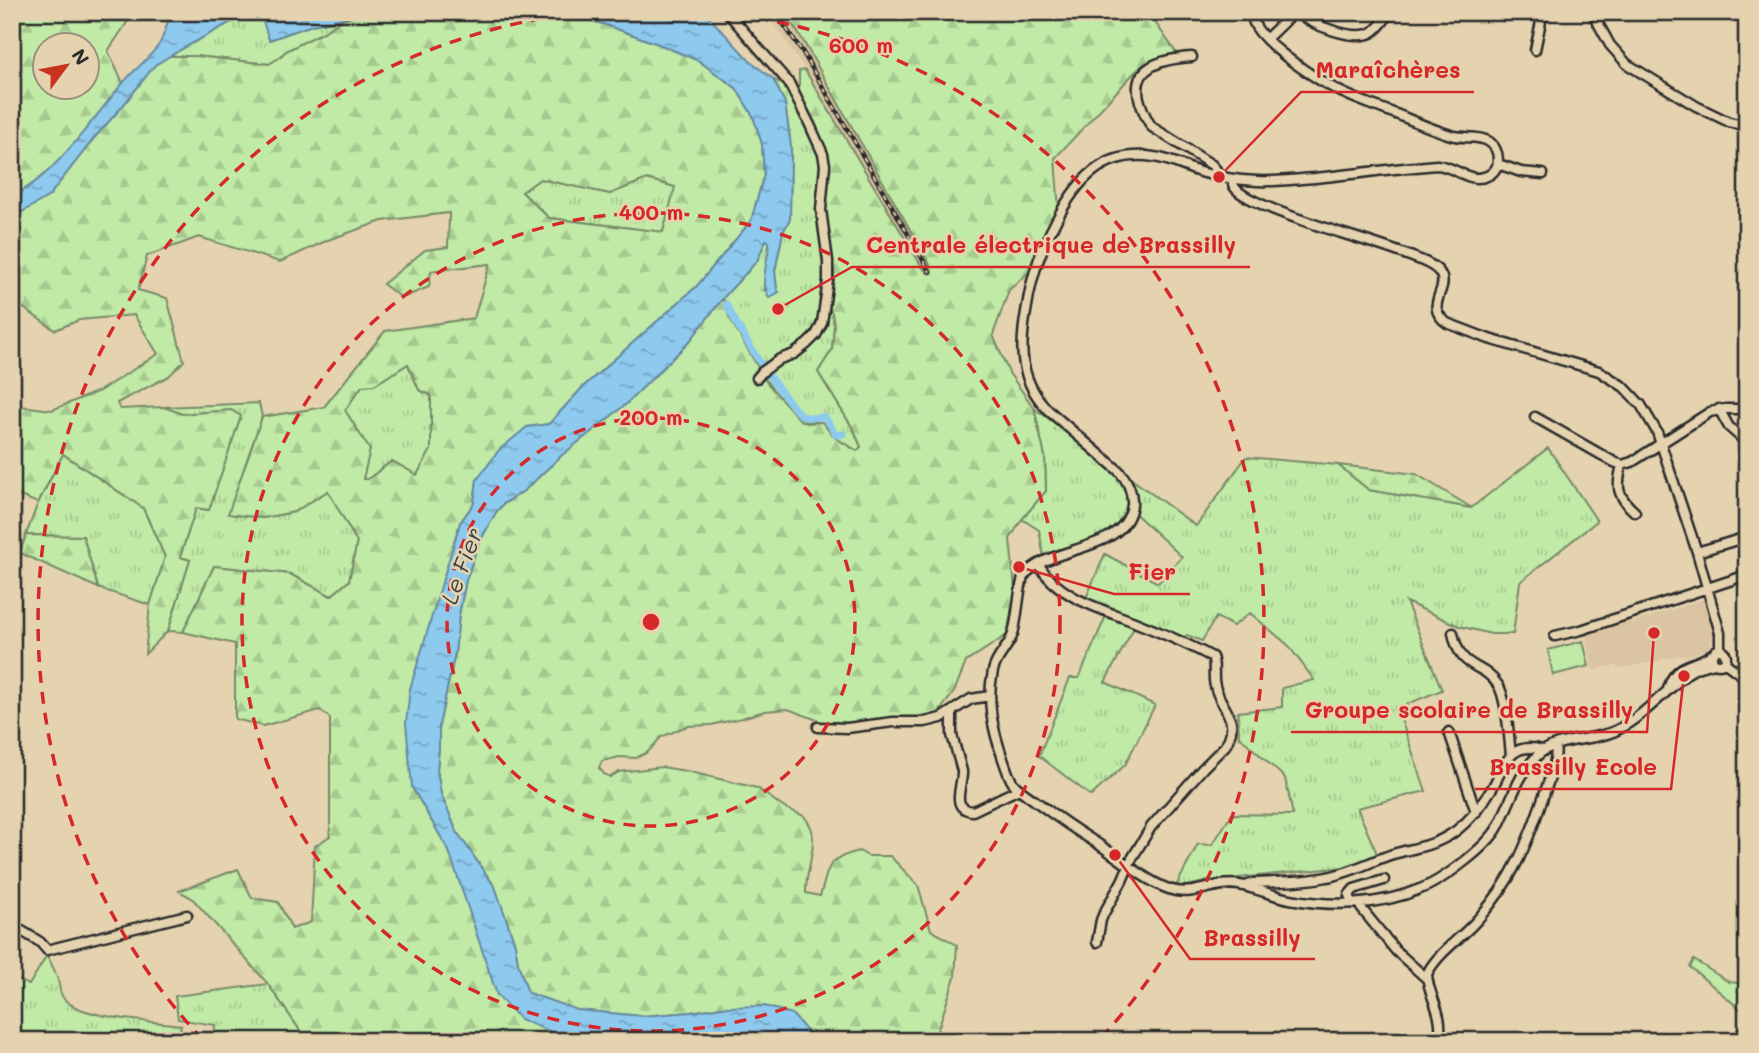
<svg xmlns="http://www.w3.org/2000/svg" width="1759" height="1053" font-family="Mali,sans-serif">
<defs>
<pattern id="grass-tufts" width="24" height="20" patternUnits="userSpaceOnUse" patternTransform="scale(1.75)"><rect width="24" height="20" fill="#c0eaa6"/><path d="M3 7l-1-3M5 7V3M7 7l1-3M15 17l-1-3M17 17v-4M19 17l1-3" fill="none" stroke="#a5c98f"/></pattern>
<pattern id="forest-firs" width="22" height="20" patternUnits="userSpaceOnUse" patternTransform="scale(1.75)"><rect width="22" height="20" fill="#c0eaa6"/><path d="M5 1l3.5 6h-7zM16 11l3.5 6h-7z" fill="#a5c98f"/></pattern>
<pattern id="water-ripples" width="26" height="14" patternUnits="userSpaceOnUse" patternTransform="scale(1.75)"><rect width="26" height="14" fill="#8ecaee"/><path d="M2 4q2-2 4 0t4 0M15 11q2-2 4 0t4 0" fill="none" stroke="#74a4c1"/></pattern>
</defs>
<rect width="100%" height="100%" fill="#e5d3b0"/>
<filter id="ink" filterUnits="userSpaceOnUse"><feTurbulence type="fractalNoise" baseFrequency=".0143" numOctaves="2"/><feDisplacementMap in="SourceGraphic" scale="14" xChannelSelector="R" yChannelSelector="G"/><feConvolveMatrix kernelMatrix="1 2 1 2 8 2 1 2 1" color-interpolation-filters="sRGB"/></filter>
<g filter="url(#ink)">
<!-- built -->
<path fill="#dbc4a2" d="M766 12H784L802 39 929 263 932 271 928 273 922 267 805 70Z
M1707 598 1715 631 1708 649 1694 654 1676 656 1667 659 1663 658 1658 661 1626 667 1618 668 1615 665 1593 670 1585 634 1609 629V624L1629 619 1631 623Z"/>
<!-- grass -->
<path fill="url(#grass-tufts)" stroke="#768a68" stroke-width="2" d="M239 12H260L270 40 312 25 343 19 324 32 286 51 279 58 269 64 196 56H169L233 21 237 17 236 14Z
M773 79 799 95 820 142 824 211 834 270V281L825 289 823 296 832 313 834 325 832 350 818 372 854 430 861 447 858 451 834 437 825 425 815 421 803 422C773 399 734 334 723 298L757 261 766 239 769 241V246L764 284V290H777L775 272 783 232 790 219 791 147 785 103Z
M540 179 610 194 647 179 676 187 663 232 549 218 522 192Z
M408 364 419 390 431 395V450L417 475 392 461 368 479 362 480 345 410 362 386 374 385Z
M259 403 262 417 229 514 263 518 294 512 328 490 357 542 349 581 331 596 290 574 214 566 183 632 168 631 190 560 180 557 196 508 208 510 231 410 182 414 164 407Z
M1034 408 1196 526 1246 457 1338 465 1369 490 1471 508 1548 448 1597 521 1520 582 1513 634H1491L1459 626 1406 602 1442 690 1397 708 1426 791 1357 808 1378 856 1356 866 1208 881 1188 886H1176L1198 844 1212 845 1232 814 1293 815 1285 778 1239 736 1238 712 1282 707V688L1314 680 1288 645 1250 613 1233 626 1216 617 1202 641 1187 635 1181 639 1137 622 1105 682 1155 705 1125 765 1091 796 1039 756 1070 678H1079L1109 609 1086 598 1105 554 1158 583 1182 557 1127 506C1122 517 1118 526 1107 534L1044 558 1039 530 1022 519 1046 491 1045 457Z
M63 454 143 508 165 557 150 605 98 588 83 536 26 535 38 503Z
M47 955C51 963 55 971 58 980 60 987 59 995 65 1000 84 1019 153 1021 181 1025L178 1041H12V977L29 985Z
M268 984 304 1036V1041H214L215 1025 178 1019 175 996Z"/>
<!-- forest -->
<path fill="url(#forest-firs)" stroke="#768a68" stroke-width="2" fill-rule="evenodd" d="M12 12H134L108 51 123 83C99 113 48 184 12 195ZM46 46H88V88H46Z
M369 12H560L603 24 661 45 699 61 736 88 753 116 762 144 764 175 751 221 697 286 583 387 549 424 527 427 477 480 474 503 460 523 454 542 412 787 449 851 474 922 520 1019 551 1032 580 1039 600 1041H304V1036L268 984 192 898 179 891 238 869 252 898 278 902 292 929 311 922 315 846 330 836V718L320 710 263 726 235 719V644L183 632 214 566 290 574 331 596 349 581 357 542 328 491 294 512 263 518 228 514 262 417 324 407 385 331 474 318 490 264 431 271 429 287 402 298 383 284 425 250 448 247 449 213 382 221 328 240 280 262 199 237 147 256 138 290 167 298 184 361 169 376 117 403 120 409 164 407 182 414 231 410 241 416 209 510 196 508 180 557 190 560 168 631 145 654 150 605 165 557 143 508 63 454 38 503 12 493V405L52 410 99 391 158 354 134 315 79 320 55 330 12 300V218L49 196 95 137 121 108 155 65 169 56H196L269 64 279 58 286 51 324 32 343 19ZM540 179 610 194 647 179 675 187 663 232 549 218 522 192ZM408 364 419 390 431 395V450L417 475 392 461 368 479H363L370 450 345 410 362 386 374 385Z
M784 12H1148L1177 54 1145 63 1134 73 1055 158 1059 210 1030 271 1009 290 993 335 1009 373 1034 408 1045 457 1046 491 1022 519 1010 539 1015 589 1007 635 966 662 954 692 936 716 930 718H888L854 724 825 723 788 709 765 711 742 718 711 725 687 726 661 737 648 752 636 758 620 757 602 761 599 768 604 774 610 777 619 772 662 767 686 771 757 788 783 807 804 816C807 820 811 826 812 831 816 852 805 873 806 893L820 896C830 865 825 860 859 851L868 856H890L918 885 931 930 957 945 955 977 934 1041H812L811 1036 722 1007 691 1012 642 1016 577 1010 528 993 518 963 515 944 495 887 457 832 441 794 437 769 439 748V725L455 653 459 615 466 580 478 545 496 512 504 504 525 490 562 455 625 405 689 342 723 298 729 317 767 383 800 420 807 423 822 422 834 437 857 451 861 447 854 430 818 372 832 350 834 325 832 313 823 296 825 289 834 281V270L824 211 820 142 799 95V71L805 70 922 267 928 273 932 271 929 263 802 39Z
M1338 465 1416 474 1472 508 1369 490Z
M26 535 83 536 98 588 20 553Z
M1694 960 1729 982 1747 984 1746 1041H1731L1746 1014 1690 967Z"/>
<!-- pitch -->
<path fill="#c0eaa6" stroke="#768a68" stroke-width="2" d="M1583 641 1589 666 1553 675 1548 650Z"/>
<!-- water -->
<path fill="url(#water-ripples)" stroke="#668aa0" stroke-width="2" d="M172 12H239L236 14 237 17 233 21 180 50 155 65 121 108 95 137 49 196 12 218V195C49 184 97 113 123 83 133 71 152 56 160 43 165 33 167 22 172 12Z
M260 12H369L312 25 269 40Z
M560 12H702L710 18 750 61 773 79 785 103 791 147 790 219 783 232 775 271 777 290 779 292 769 298C760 282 767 263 769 246V242L766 240 757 261 723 298 689 342 625 405 562 455 525 490 503 504 496 512 478 545 466 580 459 615 455 653 439 725V748L437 770 441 794 457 832 495 887 515 944 518 963 528 993 577 1010 642 1016 691 1012 722 1007 765 1006 792 1014 811 1036 812 1041H600L580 1039 551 1032 520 1019 497 995 449 851 412 787 406 723 410 689 460 523 474 503 477 480 499 450 527 427 549 424 583 387 697 286 751 221 764 175 762 144 753 116 736 88 699 61 661 45 603 24Z"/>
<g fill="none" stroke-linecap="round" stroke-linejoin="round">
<!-- stream -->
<path stroke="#668aa0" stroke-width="2" d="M549 1041 555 1034"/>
<!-- canal -->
<path stroke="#8ecaee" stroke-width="7" d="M726 304C744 338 763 371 788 400 792 406 797 413 803 416 810 419 818 417 825 417L836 435 843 434"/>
<defs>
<path id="minor" d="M727 12 789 83 810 125 823 154 825 165 821 210 828 261V280L822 323 816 335 807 344 794 354 780 359 762 372 757 378
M1250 12C1252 17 1253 22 1256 27 1270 49 1317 80 1341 92 1360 101 1381 108 1401 116 1418 123 1434 130 1451 135 1463 139 1478 135 1488 141 1501 149 1502 170 1487 176 1469 184 1455 166 1437 165 1396 168 1356 174 1315 178 1296 179 1276 182 1257 181 1238 180 1218 177 1200 172 1184 167 1170 159 1154 157 1104 149 1077 180 1056 221 1043 245 1034 269 1029 295 1021 339 1014 375 1048 410L1119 471C1127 480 1133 492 1132 505 1125 554 1048 544 1023 577 1018 595 1018 616 1013 634 1008 648 996 657 993 671 986 702 993 730 1003 759 1006 767 1008 776 1013 783 1019 790 1027 795 1034 800 1054 815 1074 829 1095 842 1118 856 1150 886 1176 891 1197 895 1218 881 1239 885 1256 888 1273 896 1290 899 1332 907 1380 906 1420 889 1442 881 1487 847 1498 827 1510 804 1517 776 1536 757 1556 736 1589 743 1615 731 1640 719 1667 690 1689 672L1696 668 1715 663
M1297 12C1311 25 1353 41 1371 33 1379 29 1385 19 1390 12
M1592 12 1610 45 1627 64 1696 106 1729 122 1747 126
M1266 39 1294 12
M1535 50 1543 12
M1192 57C1163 59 1129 66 1140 102 1143 111 1146 119 1152 127L1212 165 1217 171 1219 177
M1498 164 1521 172 1543 174
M1233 179C1233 184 1232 184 1236 189 1242 196 1255 201 1263 205 1312 227 1365 238 1415 258 1423 261 1437 266 1441 275 1449 290 1423 306 1447 323L1489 339 1599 371 1624 387 1641 405 1657 432 1697 552 1720 633V650
M1719 409 1729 427 1747 443
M1535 417 1614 462 1622 465 1632 462 1710 412 1725 409H1747
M1622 465C1616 488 1617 496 1635 512
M1697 552 1747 537
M1039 565C1059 599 1103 609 1137 623 1162 633 1188 644 1212 657 1216 666 1212 676 1215 686 1220 708 1242 719 1225 746L1203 768 1151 827 1131 860 1122 881 1104 913 1101 920 1097 942
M1453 633C1461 673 1481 660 1498 685 1507 698 1509 738 1511 755
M1555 636 1581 630 1747 575
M1712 657a7 7 0 1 1 14 0a7 7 0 1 1-14 0Z
M1724 662 1747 679
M1668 689C1676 660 1694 668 1712 654
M952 711V735L962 771C963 786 949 809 973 811L1019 789
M818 727 847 728 893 722H925L941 718 971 699 990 696
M1449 732 1476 812
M1744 782 1747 779
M1245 886 1253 883C1277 882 1303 882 1327 877 1350 873 1371 861 1393 854 1417 847 1436 846 1457 830 1471 819 1482 805 1491 790 1505 767 1508 740 1543 750
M1352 903 1349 895 1354 889 1384 880
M1361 903V908L1396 951 1426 978
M12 925 40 942 47 950 187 915
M1439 1041C1445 1012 1428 998 1427 974 1438 952 1462 938 1478 919 1514 879 1528 842 1545 792 1550 776 1558 761 1555 745"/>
</defs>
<!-- minor casing -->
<use href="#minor" stroke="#2b2b2b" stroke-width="13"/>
<!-- minor -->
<use href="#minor" stroke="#e5d3b0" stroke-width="8"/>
<defs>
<path id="rail" d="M775 12 802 51 930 272"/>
</defs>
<!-- rail casing -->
<use href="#rail" stroke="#2b2b2b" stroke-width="4.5"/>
<!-- rail -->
<use href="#rail" stroke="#e5d3b0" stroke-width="2" stroke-dasharray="5" stroke-linecap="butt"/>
</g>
</g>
<!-- distance rings -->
<g fill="none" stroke="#d62828" stroke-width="3.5" stroke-dasharray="12 9">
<circle cx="651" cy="622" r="204"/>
<circle cx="651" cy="622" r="409"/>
<path d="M203 1040A613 613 0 0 1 587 12M715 12A613 613 0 0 1 1099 1040"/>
</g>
<g text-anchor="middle" stroke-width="5" stroke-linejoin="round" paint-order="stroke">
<!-- water labels -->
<g font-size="23" font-style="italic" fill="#3a4348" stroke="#e5d3b0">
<text transform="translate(462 566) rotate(-70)" y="8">Le Fier</text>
</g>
</g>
<circle cx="651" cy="622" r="10" fill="#d62828" stroke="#e5d3b0" stroke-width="3.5"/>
<g font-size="21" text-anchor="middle" font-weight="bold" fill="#d62828" stroke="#e5d3b0" stroke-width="5" stroke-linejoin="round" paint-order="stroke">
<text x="861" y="53">600 m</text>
<text x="651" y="220">400 m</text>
<text x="651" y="425">200 m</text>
</g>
<!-- callouts -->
<path fill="none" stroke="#d62828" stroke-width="2.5" d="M1219 177L1301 92H1474M778 309L852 267H1250M1019 567L1114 594H1190M1654 633L1647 732H1291M1684 676L1671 789H1475M1115 855L1190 959H1315"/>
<g fill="#d62828" stroke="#e5d3b0" stroke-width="2.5">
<circle cx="1219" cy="177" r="7"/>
<circle cx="778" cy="309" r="7"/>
<circle cx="1019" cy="567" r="7"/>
<circle cx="1654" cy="633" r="7"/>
<circle cx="1684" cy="676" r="7"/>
<circle cx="1115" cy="855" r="7"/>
</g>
<g font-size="23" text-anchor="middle" font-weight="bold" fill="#d62828" stroke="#e5d3b0" stroke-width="5" stroke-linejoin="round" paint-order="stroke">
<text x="1388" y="78">Maraîchères</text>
<text x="1051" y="253">Centrale électrique de Brassilly</text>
<text x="1152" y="580">Fier</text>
<text x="1469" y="718">Groupe scolaire de Brassilly</text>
<text x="1573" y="775">Brassilly Ecole</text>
<text x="1252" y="946">Brassilly</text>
</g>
<!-- margin -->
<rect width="1759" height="1053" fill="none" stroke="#e5d3b0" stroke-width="42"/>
<rect x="21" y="21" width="1717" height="1011" fill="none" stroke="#2b2b2b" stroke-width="2.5" filter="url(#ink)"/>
<!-- north arrow -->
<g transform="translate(66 66) rotate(58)"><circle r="33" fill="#e5d3b0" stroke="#9b907b" stroke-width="2"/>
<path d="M0-5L12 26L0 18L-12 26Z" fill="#c8321e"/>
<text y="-10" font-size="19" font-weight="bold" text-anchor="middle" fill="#2b2b2b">N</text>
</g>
</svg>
